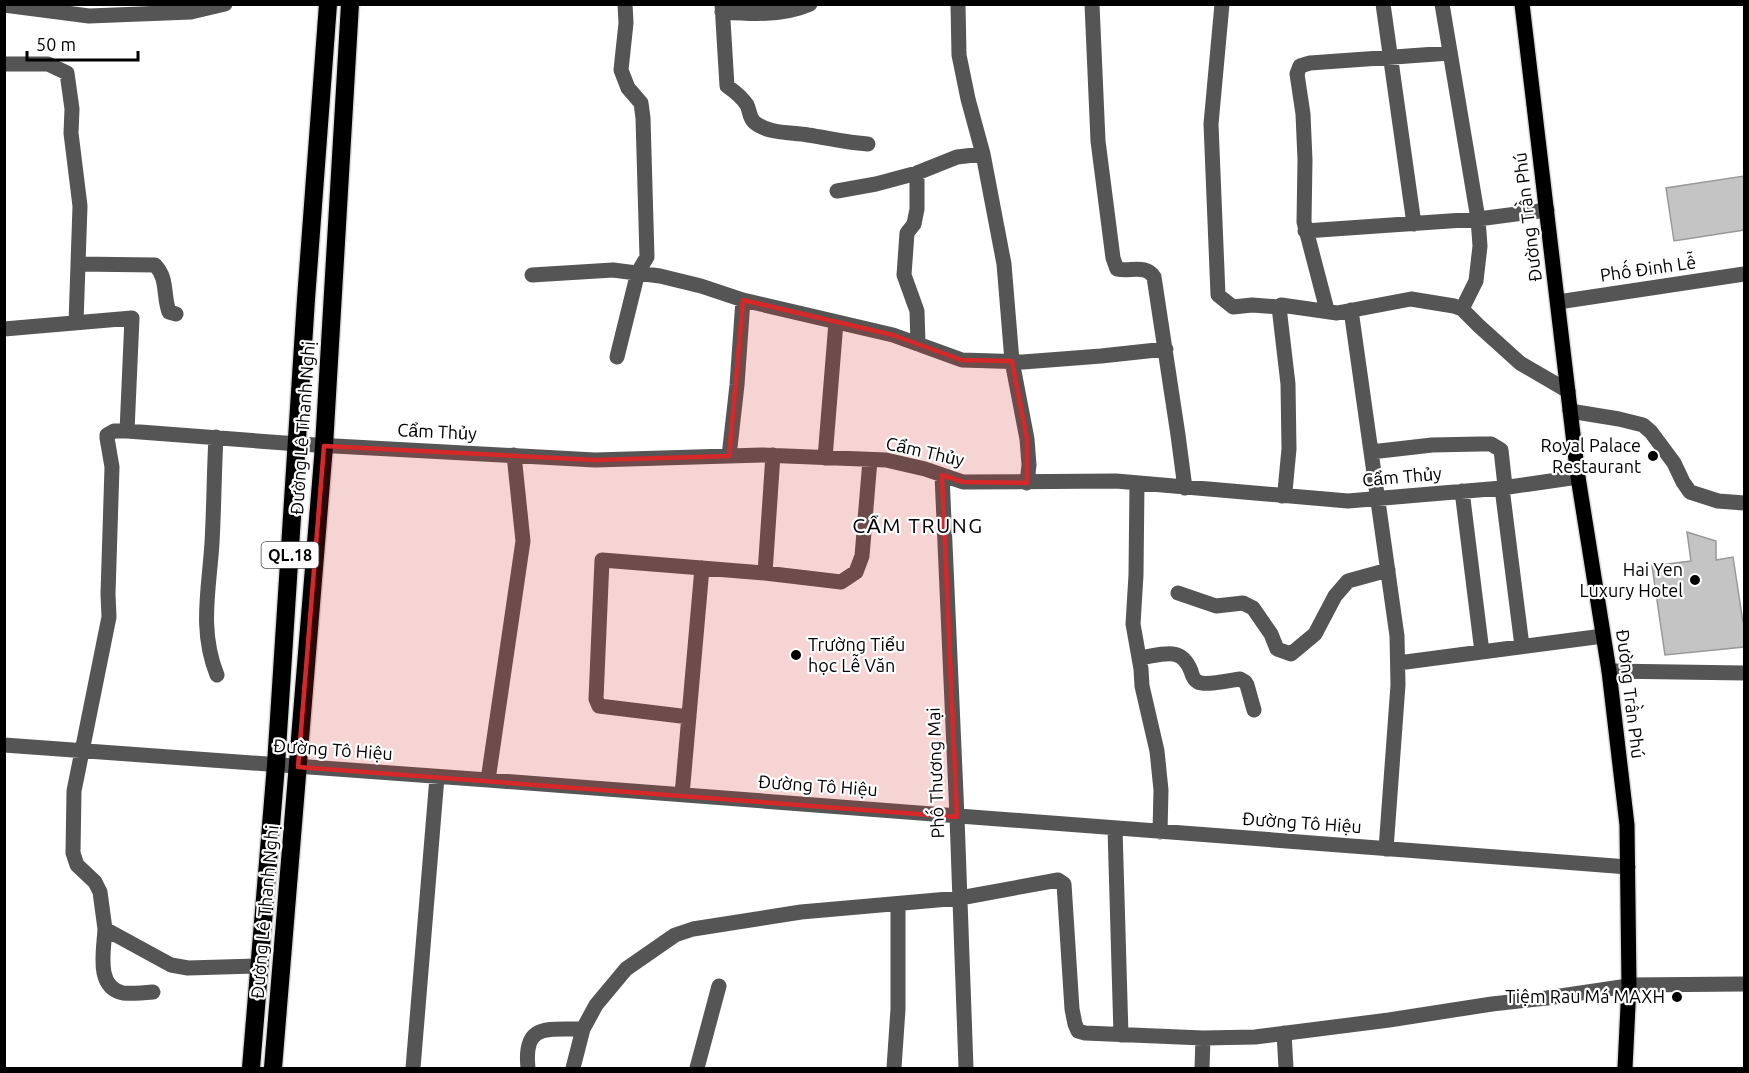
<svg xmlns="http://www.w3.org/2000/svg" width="1749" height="1073" font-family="Ubuntu,sans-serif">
<rect width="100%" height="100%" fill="#fff"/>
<!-- building -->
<path fill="#c4c4c4" stroke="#999" stroke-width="1.5" d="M1744 176V230L1674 241 1666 188Z
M1687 532 1716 541V560L1733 557 1743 622H1744V647L1665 655 1652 566 1691 561Z"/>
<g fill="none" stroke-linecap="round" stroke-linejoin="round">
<defs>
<path id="major" d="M1522 4 1578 477 1609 671 1627 825 1629 985 1625 1068"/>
<path id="highway" d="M251 1068 276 765 306 299 328 4
M273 1068 324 446 350 4"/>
</defs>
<!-- major casing -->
<use href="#major" stroke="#dbdbdb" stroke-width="18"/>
<!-- highway casing -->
<use href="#highway" stroke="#dbdbdb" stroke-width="21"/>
<!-- minor -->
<path stroke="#555" stroke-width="15" d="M722 4 727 86C734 91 742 97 747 105 750 111 749 117 754 122 768 134 791 132 808 135 828 138 848 143 868 144
M958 4 959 55 968 99 983 154 1004 264 1012 361 1027 439 1029 465 1027 483
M1092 4 1098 141 1113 258 1117 269C1130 272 1146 264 1154 277L1178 435 1185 488
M1222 4 1211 124 1218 295 1233 307 1252 305 1279 307 1281 305 1337 313 1411 299 1454 306 1462 309 1479 326 1520 363 1568 391
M1383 4 1414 224
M1442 4 1478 219 1480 246 1476 281 1462 309
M4 5 89 16 191 12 225 4
M722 12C751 14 782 16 810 4
M4 64H48L67 73 72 109 71 133 80 206 76 323
M917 173V209L914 224 907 233 904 275 917 311 918 344
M837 191 876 184 917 173 957 157 983 154
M1305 231 1478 219 1547 210
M78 264 155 265C168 278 163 296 169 312L176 314
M532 275 613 270 660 276 701 286 743 300 893 335 962 360 1023 362 1101 356 1166 349
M1558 302 1744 274
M1279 307 1288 384 1289 449 1285 491 1282 496
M1327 310 1304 222 1305 160 1303 114 1297 74 1300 66 1310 63 1450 53
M1351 310 1397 636 1398 685 1386 849
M4 329 132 318 127 431 298 444 595 460 762 455 886 460 925 469 963 482 1116 481 1348 501 1502 488 1578 477
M617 357 638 272 647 257 643 118 641 103 628 88 621 70 626 23 625 4
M1570 411 1619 419 1643 425 1651 432 1674 463 1683 482 1690 492 1718 501 1744 503
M127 431H114L107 435V438L112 467 108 594 109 617 74 791 73 853 77 865 95 882 100 892 105 929 171 965 188 968 259 966
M216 437C214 473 214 508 212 543 209 590 199 630 217 675
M1371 452 1432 445 1480 444H1491L1501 450 1505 486
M729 456 737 385 743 300
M825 458 836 322
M942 475 957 817 966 1068
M1137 483 1136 575 1133 624 1141 669 1142 686 1157 751 1161 790 1160 832
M1502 488 1522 646
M1462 491 1482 652
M765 573 773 455
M1178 593 1216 606 1243 603 1253 608 1271 634 1277 649 1291 654 1315 634 1335 596 1348 581 1388 570
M1139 658C1162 655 1181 645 1191 671 1192 675 1194 680 1198 682 1206 686 1231 680 1240 679L1245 682 1247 685 1254 710
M1398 663 1603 636
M1609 671 1744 673
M689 717 599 706 596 699 602 560 765 573 841 582 856 572 862 556 870 460
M4 745 488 780 1628 867
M488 780 523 541 514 455
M682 795 702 568
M1115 828 1121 1035
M105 929C104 950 95 987 123 993 133 994 143 993 153 992
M1629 985 1744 984
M1284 1033 1286 1068
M413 1068 437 777
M528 1068C523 1022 548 1030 583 1029
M573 1068 583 1029 596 1005 626 969 675 935 693 929 801 912 960 898 1058 880 1064 884 1072 1009 1075 1024 1078 1031 1085 1033 1203 1038 1255 1037 1389 1020 1492 1004 1547 998 1628 986
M697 1068 719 986
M894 1068 898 1009V904
M1202 1068 1203 1038"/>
<!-- major -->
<use href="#major" stroke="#000" stroke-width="15"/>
<!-- highway -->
<use href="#highway" stroke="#000" stroke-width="18"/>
</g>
<!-- marked area -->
<path fill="#d62828" fill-opacity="0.2" stroke="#d62828" stroke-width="4.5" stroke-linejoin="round" d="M743 300 893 335 962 360 1012 361 1027 439V483L963 482 942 475 957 817 298 767 324 446 595 460 729 456Z"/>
<!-- markers -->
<g fill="#000" stroke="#fff" stroke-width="2">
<circle cx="1653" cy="456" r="6"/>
<circle cx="1695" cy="580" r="6"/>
<circle cx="796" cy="655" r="6"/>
<circle cx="1677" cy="997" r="6"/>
</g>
<g text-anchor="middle" stroke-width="4.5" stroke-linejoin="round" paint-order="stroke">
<!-- shield labels -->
<rect fill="#fff" stroke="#4c4c4c" stroke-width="1.5" x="261.5" y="542" width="57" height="26" rx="4.5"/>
<g font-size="16" font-weight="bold" fill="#000">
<text x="290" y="561">QL.18</text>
</g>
<!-- street labels -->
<g font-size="18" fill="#000" stroke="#fff">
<text transform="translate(1528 217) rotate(-97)" y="6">Đường Trần Phú</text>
<text transform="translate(1648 269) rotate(-8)" y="6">Phố Đinh Lễ</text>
<text transform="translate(303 428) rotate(-86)" y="6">Đường Lê Thanh Nghị</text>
<text transform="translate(437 432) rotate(3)" y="6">Cẩm Thủy</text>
<text transform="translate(925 452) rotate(13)" y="6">Cẩm Thủy</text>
<text transform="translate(1402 477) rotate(-5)" y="6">Cẩm Thủy</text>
<text transform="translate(1630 694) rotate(83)" y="6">Đường Trần Phú</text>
<text transform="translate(333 750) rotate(4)" y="6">Đường Tô Hiệu</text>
<text transform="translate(936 773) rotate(-92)" y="6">Phố Thương Mại</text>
<text transform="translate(818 786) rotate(4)" y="6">Đường Tô Hiệu</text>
<text transform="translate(1302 823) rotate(4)" y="6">Đường Tô Hiệu</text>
<text transform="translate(265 912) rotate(-85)" y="6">Đường Lê Thanh Nghị</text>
</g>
<!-- poi labels -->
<g font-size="18" fill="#000" stroke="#fff" text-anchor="end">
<text x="1641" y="452">Royal Palace<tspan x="1641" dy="21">Restaurant</tspan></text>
<text x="1683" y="576">Hai Yen<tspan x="1683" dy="21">Luxury Hotel</tspan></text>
<text x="808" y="651" text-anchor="start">Trường Tiểu<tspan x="808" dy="21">học Lễ Văn</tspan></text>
<text x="1665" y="1003">Tiệm Rau Má MAXH</text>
</g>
<!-- quarter labels -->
<g font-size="21" letter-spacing="1.5" fill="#000" stroke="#fff">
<text x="918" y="533">CẨM TRUNG</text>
</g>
</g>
<!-- border -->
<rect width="1749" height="1073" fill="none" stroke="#000000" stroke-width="12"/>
<!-- scale -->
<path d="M27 51v9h111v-9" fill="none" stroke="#000000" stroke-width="3"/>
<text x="36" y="51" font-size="18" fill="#000000" stroke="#ffffff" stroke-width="4.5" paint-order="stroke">50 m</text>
</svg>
